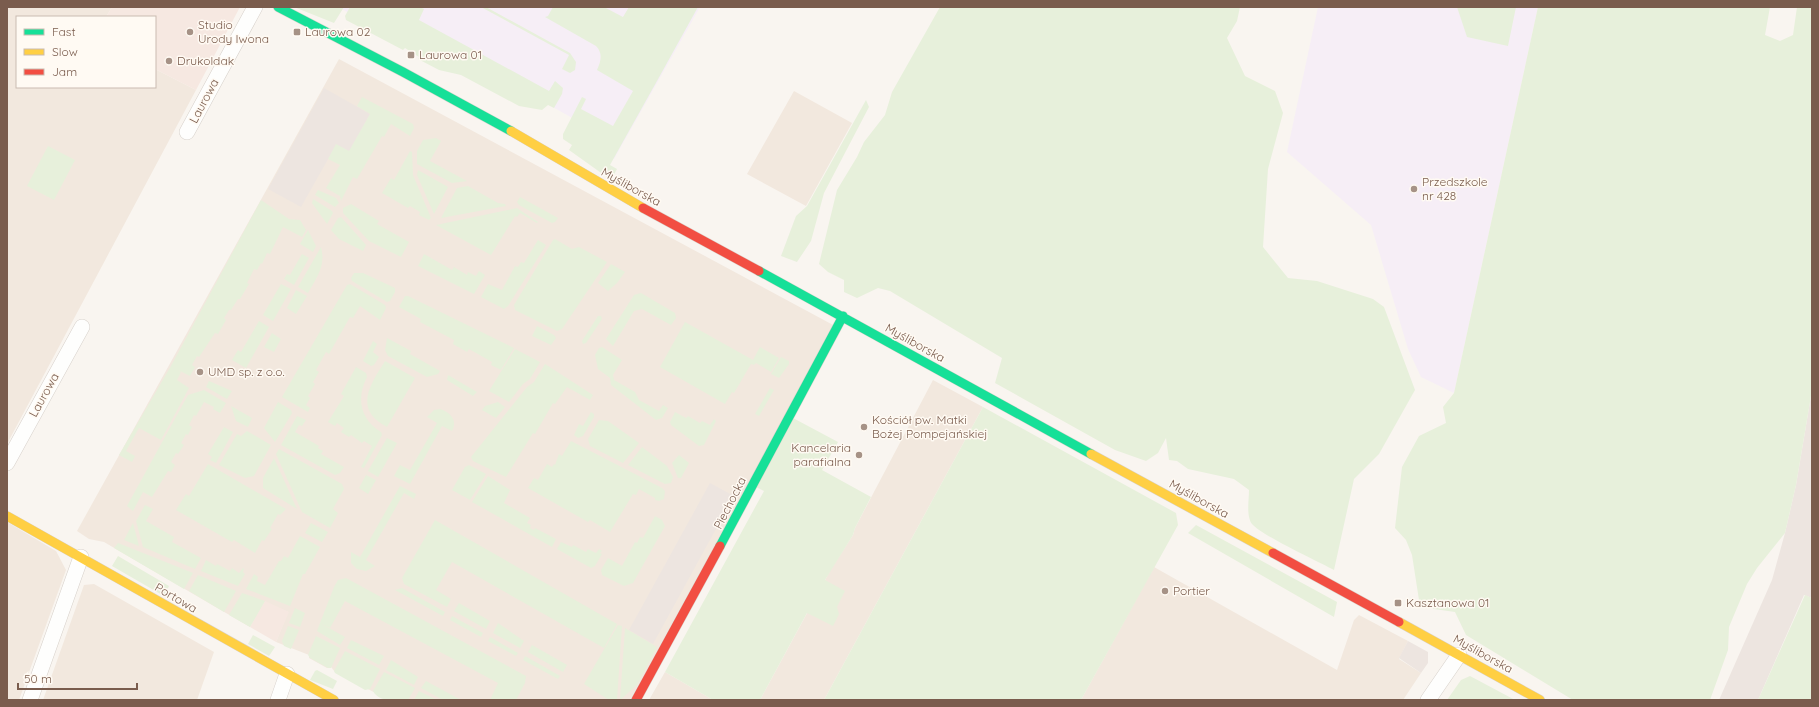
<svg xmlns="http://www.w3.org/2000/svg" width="1819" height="707" font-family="Quicksand,sans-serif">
<rect width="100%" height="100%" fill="#f9f5f0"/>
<!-- residential -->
<path fill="#f2e8de" d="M7 7H112L106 17H17V87H155V69L196 90 7 444Z
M339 59 835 326 630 700H389L335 672 331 667 327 668 309 658V655L276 642 288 612 265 602 250 627 104 542 89 539 77 531Z
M794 91 852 123 806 206 747 174Z
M933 380 983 407 824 700H760L831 569 853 535 855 528Z
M7 522 56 551 66 570 19 700H7Z
M1154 567 1337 670 1354 620 1359 615 1408 641 1399 659 1421 673 1403 700H1081Z
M94 584 214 652 197 700H43L84 585Z
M665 672 713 700H649Z"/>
<!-- commercial -->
<path fill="#f6e8e1" d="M112 7H240L196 90 155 69V17H106Z
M265 601 289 612 276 642 250 627Z"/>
<!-- industrial -->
<path fill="#ede5e0" d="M324 88 370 114 349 152 336 145 301 207 268 189Z
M1812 390V598L1804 595 1758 700H1719L1772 580 1785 533 1796 485Z
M710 483 734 496 653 644 629 630Z
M1408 641 1428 652V663L1421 673 1399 658Z"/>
<!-- education -->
<path fill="#f6eef6" d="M338 7H700L614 159 576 120 522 90 461 75Z
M1318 7H1538L1454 393 1421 377 1408 349 1371 225 1287 152Z"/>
<!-- green -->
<path fill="#e7f0db" d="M294 7H344L334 23Z
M350 7H420L424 9 419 20 549 91 555 81 563 88 562 94 554 108 548 105 542 110 519 106 461 75 439 70 418 59 419 57 405 48 403 50 346 20 345 16Z
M481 7H486L570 53 576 62 575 70 570 73 562 69 569 55Z
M553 7H604L623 17 629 7H698L657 81 630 66 657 81 610 165 617 169 611 180 569 150 572 145 563 139V134L582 97 586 99 581 109 613 126 633 91 597 70C601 61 603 53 596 46L545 17 548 16Z
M940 7H1240L1237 21 1227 38 1245 76 1275 91 1283 113 1268 169 1263 247 1288 278 1317 281 1373 299 1384 307 1415 390 1379 454 1354 479 1334 570C1319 562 1261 535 1252 524 1246 516 1249 500 1249 490L1234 479 1188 469 1177 461 1169 460 1166 438 1158 453 1146 461 1115 450 995 383 1002 358 890 291 878 288 857 298 844 292V280L828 272 819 264 837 190 857 157 864 142 885 115 892 92Z
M1457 7H1516L1508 46 1467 37Z
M1538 7H1770L1765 35 1780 41 1793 35 1797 7H1812V390L1796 485 1785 533 1757 568 1747 584 1729 627 1728 650 1710 700H1573L1466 635 1455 612 1434 609 1419 600 1412 555 1406 540 1395 528 1402 467 1419 436 1446 423 1443 407 1454 393Z
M362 97 413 124 414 128 410 136 391 124 384 137 382 136 357 179 353 177 341 201 340 196 326 188 340 165 328 159 336 144 349 151 370 114 357 106Z
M866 100 869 107 824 193 811 241 797 262 781 256 796 216 807 206Z
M436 138 441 141 430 161 467 181 452 183 417 164V151L423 140Z
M48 146 75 160 54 200 27 186Z
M410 151 412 152 413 175 431 218 429 220 419 215 420 212 410 206 408 208 382 193 391 178 394 180Z
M418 170 448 187 434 214 417 175Z
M468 186 498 203 505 204 506 206 441 218 457 188Z
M318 190 336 198 339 203 335 207 315 195Z
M520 197 558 218 555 222 552 223 519 205 517 202Z
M313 199 332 211 333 213 327 224 312 203Z
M261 200 289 219 300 220 306 230 302 237 283 227 270 254 267 253 262 264 261 263 257 270 254 269 247 283 249 284 240 299H238L231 310H229L224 318 226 320 218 334 215 333 199 357 197 356 192 365 195 367 190 376 178 370 181 372 177 380 189 388 161 440 139 428 126 451 135 456 132 462 119 455 171 366Z
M351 204 379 221 377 224 409 242 401 257 369 241 343 213V208Z
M517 208 538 222 537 223 520 213 517 217 515 216 491 255 436 225Z
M341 217 366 245 363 251 339 239 331 230 338 218Z
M308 230 316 246 313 252 300 244Z
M555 239 572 249 579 247 607 262 562 329 557 331 515 310 514 305 553 240Z
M538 240 546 245 508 306 504 309 481 297 488 284 502 290 515 266 518 267 521 262 524 263Z
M321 247C326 266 317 277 308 293L298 287Z
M302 254 309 258 294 285 284 279 287 274 290 275Z
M424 254 452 270 454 267 467 275 468 272 476 276 479 271 485 275 474 294 418 266Z
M611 264 625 272 617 283 608 291 598 283Z
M354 273H363L395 288V292L390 301 387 302 352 281 351 278Z
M281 284 291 289 273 321 263 315Z
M350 284 385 305 386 308 380 320 360 306 353 318 350 317 329 354 326 352 316 370 319 372 313 382 315 384 308 396 310 398 306 405 310 408 308 412 282 397 347 285Z
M296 290 307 296 296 314 287 308Z
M641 293 675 313 676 318 671 325 642 309 634 311 613 346 606 339 634 295Z
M405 296H408L514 348 501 370 491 365 492 362 469 349 467 352 453 344 454 340 420 322 421 319 399 307Z
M598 316H601L602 319 586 343 583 344 582 341Z
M259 321 269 327 246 368 232 360 238 350 241 352Z
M685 322 753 360 760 347 779 358 771 372 756 363 754 365 751 364 734 393 732 392 725 404 660 367Z
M537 326 554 335 556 338 551 345 532 336Z
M272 333 281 339 274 352 264 347Z
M387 338 411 351 410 354 440 371 438 374 427 377 388 356 385 350Z
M373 341 377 344 373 352 379 357 374 365 371 366 363 361Z
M602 347 622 360 613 375 614 380 635 392 639 400 659 411 663 405 668 408 662 418 656 420 611 385 610 378 598 369 595 355 599 348Z
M515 349 540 362 530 379 523 384 509 402 489 391Z
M781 357 789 361V364L779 378 771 374Z
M385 361 415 378 387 427C353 409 370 385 385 361Z
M545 364 593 395 590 400 567 387 555 404 553 403 535 434 533 433 506 477 473 461 471 457 527 387 534 382Z
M356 367 366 373 367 377C356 398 360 419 381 432L382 435 364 468 361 467 372 446 364 441 362 443 351 435 349 437 341 432 344 428 337 423 335 426 328 422 344 396 341 394Z
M448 375 477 392 473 396 447 380Z
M209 381 232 391 227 399 206 387Z
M770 388 774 390 759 416 755 414Z
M204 390 226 403 220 413 213 409 214 407 204 402 196 416 194 415 189 425 192 427 188 435 186 434 181 443 184 445 178 454 176 453 171 462 175 465 171 472 168 471 152 497 143 492 133 511 127 506 188 395Z
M278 402 291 410 292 413 275 442 264 428Z
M498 402 505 407 496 418 482 410 485 406Z
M231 406 252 418 248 427 236 421Z
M983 407 1176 513 1178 525 1081 700H824Z
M440 409C450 412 458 420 452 431L442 426 410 484 394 476 400 465 410 470 437 423 427 417 434 410Z
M591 412 594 414V417L583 436 578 438 574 435 579 424 583 426Z
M675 412 686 418 688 416 700 423 702 421 710 425 714 419 716 421 704 445 699 446 671 425 670 422Z
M297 416 306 420 302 426 299 425 295 432 319 446 318 448 323 451 321 454 344 467 340 473 335 475 281 445Z
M793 418 838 442 822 470 871 497 855 528 853 535 825 580 845 591 837 607 839 614 833 626 807 613 760 700H713L665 672 764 491 756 487Z
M599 420 608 421 639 443 623 463 590 446 588 439Z
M224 427 233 432 216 463 210 460 212 457 208 454Z
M247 431 271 445 254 476 245 478 219 465 237 434 241 436Z
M387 438 397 443 378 477 368 471Z
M571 441 662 488 665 491 664 499 659 501 655 500V498L639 489 636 495 633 494 610 532 590 520 588 522 528 488 534 478 538 480 547 464 552 467 554 464 555 465 559 454 562 456Z
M642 447 667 466 673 477 671 483 665 484 628 465Z
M279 449 342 484 344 489 333 509 338 513 330 528 302 512 276 454Z
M679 455 689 463 681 478H678L672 463Z
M274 458 297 509 263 488V478Z
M208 464 286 509 280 515 278 514 270 528 272 529 264 541 262 540 255 553 234 540 232 542 176 510 186 494 189 496Z
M469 465 486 474 470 500 452 490 465 467Z
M366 475 376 480 368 494 359 488Z
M488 476 510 490 504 503 530 518 527 523 531 525 530 528 534 530 535 528 556 539 552 547 472 502Z
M400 486 416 494 414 499 404 493 366 560 375 566 366 571 357 569 351 563V552L360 557Z
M145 505 153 509 146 521 174 537 172 542 201 558 195 569 143 547 136 521Z
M655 516 662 520 665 526 633 583 624 586 602 575 601 570 608 558 622 566 635 542 637 543 640 537 643 538Z
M435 520 617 624 604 648 452 562 436 590 451 599 447 607 404 584 402 578Z
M133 523 139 546 124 540Z
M311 523 328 532 322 542 305 533Z
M1196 525 1337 602 1334 617 1188 533Z
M300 536 320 547 305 574H303L290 606 246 589 254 574 258 577 257 581 265 585 279 561H281L284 556 288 558Z
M561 542 572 547 573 545 586 552 588 549 596 553 599 549 602 551 600 553 602 554 595 566 591 568 557 549Z
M118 543 193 573 184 589 114 548Z
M118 556 169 586 164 596 112 566Z
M206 560 216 566 217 564 230 571 232 568 239 573 243 568 244 569 243 572 245 574 238 586 201 571Z
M198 575 236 591 224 612 189 591Z
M346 578 526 676 525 683 516 700H490L498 683 345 601 330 628 320 623 334 587 338 580Z
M402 588 445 612 443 616 395 590Z
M242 593 265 601 250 627 229 615Z
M1805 595 1812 598V700H1758Z
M459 603 490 621 486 629 454 611Z
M295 608 305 613 300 627 289 623Z
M452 616 483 633 481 637 450 620Z
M320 623 345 637 340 645 317 631Z
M498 623 524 641 520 648 493 633Z
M618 625 622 626 617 700H609L584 684Z
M288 626 299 630 291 649 284 646 282 641Z
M625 628 657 647 637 685 620 700Z
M253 635 275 647 269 656 248 644Z
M316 636 340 648 331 668H328L310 658 308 655Z
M490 637 518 653 516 656 488 641Z
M351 640 384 656 379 665 347 648Z
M532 645 567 665 563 672 528 652Z
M345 651 380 669 370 689 365 690 335 673 334 671Z
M525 656 560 676 558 679 523 660Z
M391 660 418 677 414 685 386 670Z
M317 670 337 681 333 689 310 680 315 671Z
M384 672 415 688 408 700C397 700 379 703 373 691Z
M1470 676 1515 700H1447L1461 680Z
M426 681 461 700H443L421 688Z
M419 691 437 700H414Z"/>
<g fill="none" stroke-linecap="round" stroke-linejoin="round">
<defs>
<path id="street" d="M187 132 255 7
M7 463 82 327
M30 700 81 557
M278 700 287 674
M1428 700 1459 655"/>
<path id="fast" d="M278 7 403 72 511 131
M759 271 1091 454
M720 546 843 316"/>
<path id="slow" d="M511 131 643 208
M1091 454 1273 553
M7 516 334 700
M1399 622 1540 700"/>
<path id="jam" d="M643 208 759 271
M1273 553 1399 622
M636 700 720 546"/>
</defs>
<!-- street casing -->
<use href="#street" stroke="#d7d1cb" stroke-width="16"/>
<!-- fast casing -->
<use href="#fast" stroke="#d9d2cb" stroke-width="10"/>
<!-- slow casing -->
<use href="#slow" stroke="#d9d2cb" stroke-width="10"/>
<!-- jam casing -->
<use href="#jam" stroke="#d9d2cb" stroke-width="10"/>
<!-- street -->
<use href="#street" stroke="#fefefd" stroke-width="15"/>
<!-- fast -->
<use href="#fast" stroke="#16e098" stroke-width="9"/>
<!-- slow -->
<use href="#slow" stroke="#ffcf43" stroke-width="9"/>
<!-- jam -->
<use href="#jam" stroke="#f24e42" stroke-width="9"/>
</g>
<!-- markers -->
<g fill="#a69286" stroke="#fffaf3" stroke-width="1.5">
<circle cx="190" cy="32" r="4"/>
<rect x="293" y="28" width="8" height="8" rx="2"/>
<rect x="407" y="51" width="8" height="8" rx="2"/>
<circle cx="169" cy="61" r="4"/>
<circle cx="1414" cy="189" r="4"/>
<circle cx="200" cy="372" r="4"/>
<circle cx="864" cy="427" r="4"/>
<circle cx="859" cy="455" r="4"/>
<circle cx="1165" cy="591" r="4"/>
<rect x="1394" y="599" width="8" height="8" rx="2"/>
</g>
<g text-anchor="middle" stroke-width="3" stroke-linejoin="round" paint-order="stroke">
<!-- poi labels -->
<g font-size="12" fill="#7a5c4d" stroke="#fffaf3" text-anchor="start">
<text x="198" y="29">Studio<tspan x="198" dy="14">Urody Iwona</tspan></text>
<text x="305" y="36">Laurowa 02</text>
<text x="419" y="59">Laurowa 01</text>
<text x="177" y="65">Drukoldak</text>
<text x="1422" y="186">Przedszkole<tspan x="1422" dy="14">nr 428</tspan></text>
<text x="208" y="376">UMD sp. z o.o.</text>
<text x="872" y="424">Kościół pw. Matki<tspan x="872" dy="14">Bożej Pompejańskiej</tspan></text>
<text x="851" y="452" text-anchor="end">Kancelaria<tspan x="851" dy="14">parafialna</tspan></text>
<text x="1173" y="595">Portier</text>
<text x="1406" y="607">Kasztanowa 01</text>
</g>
<!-- street labels -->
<g font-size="12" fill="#7a5c4d" stroke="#fffaf3">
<text transform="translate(204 101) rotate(-62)" y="4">Laurowa</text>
<text transform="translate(631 187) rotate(29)" y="4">Myśliborska</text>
<text transform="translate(915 343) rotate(29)" y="4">Myśliborska</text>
<text transform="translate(44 395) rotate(-61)" y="4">Laurowa</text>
<text transform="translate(1199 499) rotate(29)" y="4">Myśliborska</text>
<text transform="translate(730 503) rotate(-63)" y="4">Piechocka</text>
<text transform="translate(176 598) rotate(30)" y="4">Portowa</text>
<text transform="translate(1483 654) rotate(29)" y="4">Myśliborska</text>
</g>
</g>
<!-- border -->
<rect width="1819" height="707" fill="none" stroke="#7a5c4d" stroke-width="16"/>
<!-- legend -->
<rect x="16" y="16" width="140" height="72" fill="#fffaf3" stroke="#cabbb1"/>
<rect x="24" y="29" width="20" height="6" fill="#16e098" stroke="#cabbb1"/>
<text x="52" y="36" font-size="12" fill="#7a5c4d">Fast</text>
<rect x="24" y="49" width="20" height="6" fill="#ffcf43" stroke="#cabbb1"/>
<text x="52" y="56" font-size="12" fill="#7a5c4d">Slow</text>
<rect x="24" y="69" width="20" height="6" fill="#f24e42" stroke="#cabbb1"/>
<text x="52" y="76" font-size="12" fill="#7a5c4d">Jam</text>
<!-- scale -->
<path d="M18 683v6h119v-6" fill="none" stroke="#7a5c4d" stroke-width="2"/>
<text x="24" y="683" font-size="12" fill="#7a5c4d" stroke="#fffaf3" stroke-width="3" paint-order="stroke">50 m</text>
</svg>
